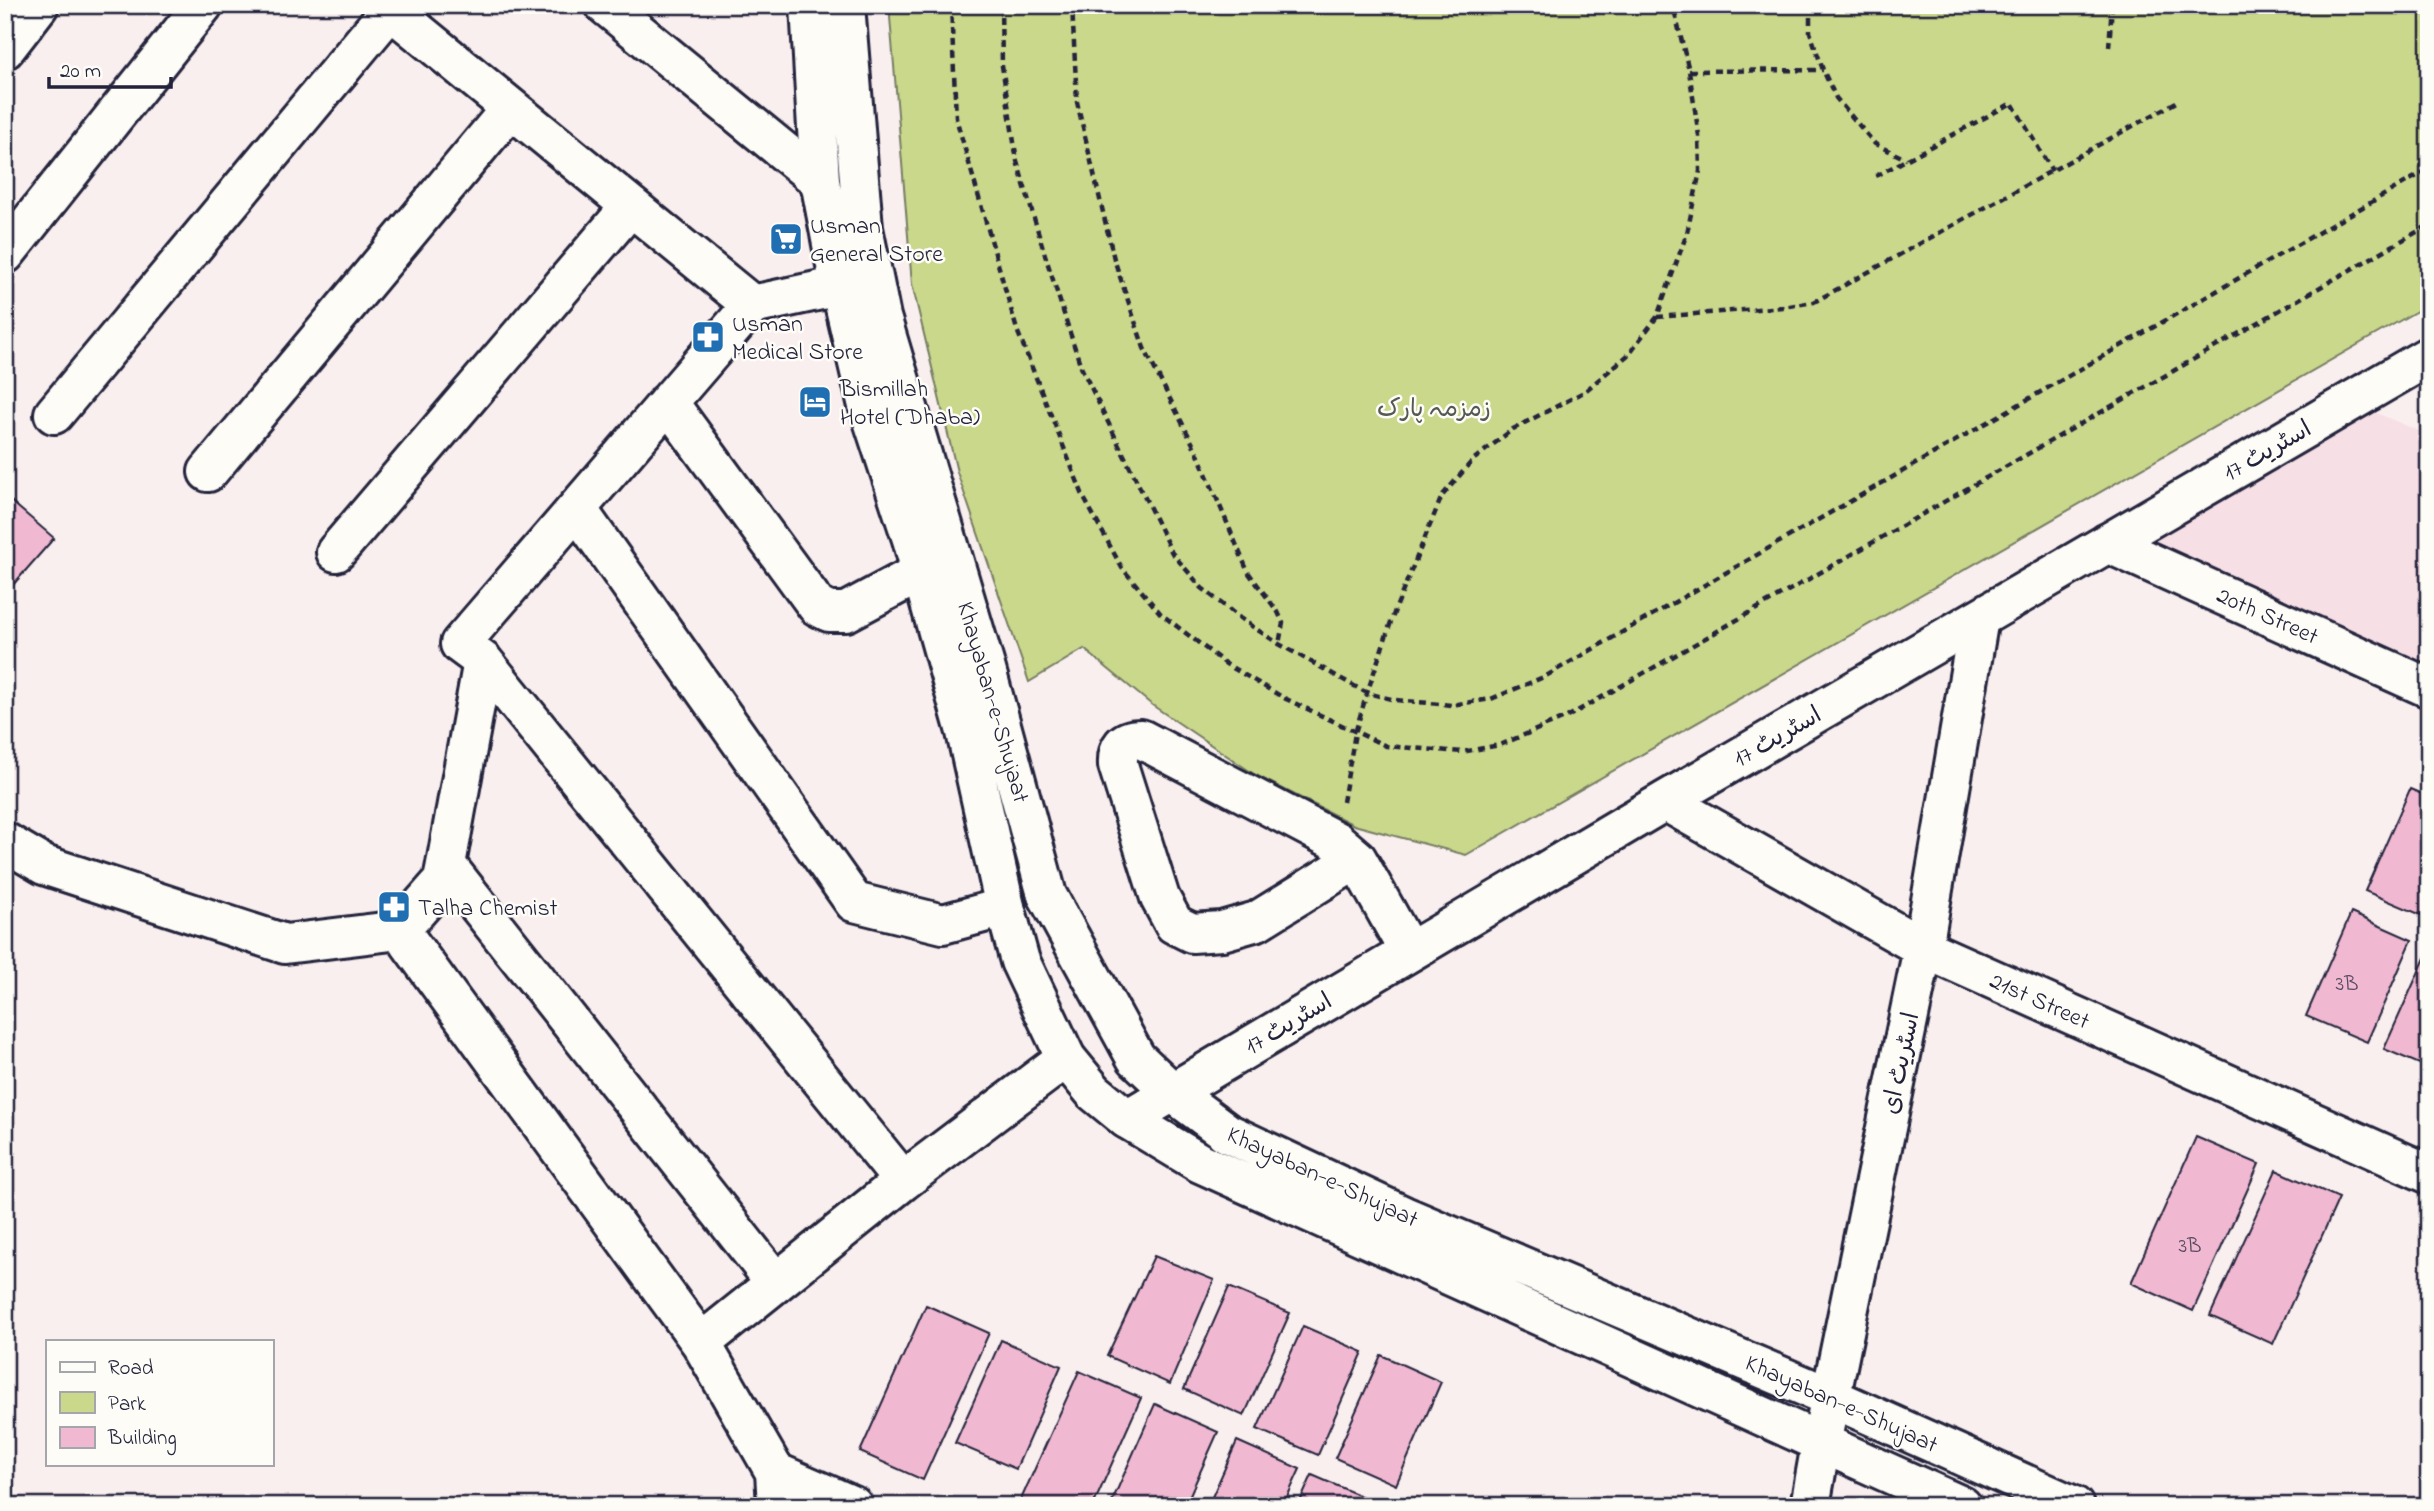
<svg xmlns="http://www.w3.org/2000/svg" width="2434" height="1511" font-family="'Indie Flower','Playpen Sans Arabic',sans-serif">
<rect width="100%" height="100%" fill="#faefef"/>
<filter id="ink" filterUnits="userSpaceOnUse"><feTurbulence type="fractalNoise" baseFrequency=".0143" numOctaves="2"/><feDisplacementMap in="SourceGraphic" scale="14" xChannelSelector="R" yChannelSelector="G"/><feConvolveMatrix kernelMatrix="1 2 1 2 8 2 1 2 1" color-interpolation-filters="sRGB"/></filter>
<g filter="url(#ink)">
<!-- built -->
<path fill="#f7dfe6" d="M2350 402 2429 435V688L2107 543Z"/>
<!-- green -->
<path fill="#cad88c" stroke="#767d64" stroke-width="2" d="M889 5H2429V304L1466 855 1354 825 1254 774 1152 705 1084 649 1029 682 957 472 912 284Z"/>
<!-- building -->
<path fill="#f0b9d1" stroke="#22223b" stroke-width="2" d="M5 496 54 538 5 594Z
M2410 789 2429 797V911L2426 917 2365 891Z
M2351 913 2412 940 2367 1042 2306 1016Z
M2429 949V1068L2384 1049Z
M2196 1137 2259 1164 2193 1311 2131 1283Z
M2276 1170 2339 1198 2273 1344 2210 1316Z
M1154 1256 1214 1280 1170 1384 1107 1356Z
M1229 1287 1290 1313 1244 1416 1184 1389Z
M926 1305 989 1333 923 1480 860 1452Z
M1303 1326 1363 1352 1318 1455 1257 1429Z
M1001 1340 1061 1366 1016 1469 955 1443Z
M1381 1355 1441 1382 1396 1485 1335 1458Z
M1079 1371 1141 1398 1093 1506H1018Z
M1155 1404 1218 1432 1185 1506H1110Z
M1237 1441 1300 1469 1283 1506H1208Z
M1312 1475 1375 1502 1374 1506H1298Z"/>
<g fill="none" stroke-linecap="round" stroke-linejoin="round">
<defs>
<path id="minor" d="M385 5 752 305 840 286
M605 5 820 181
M5 49 39 5
M5 254 203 5
M752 305 460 644 483 661 443 881 400 930 701 1343 775 1472 777 1506
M668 402 817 606 829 612H846L921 572
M54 414 390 10
M208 472 511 108
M577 509 854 902 943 924 1005 907
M2107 543 2429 688
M336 552 631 206
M483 661 903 1181
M1665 801 1923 948 2429 1174
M5 842 44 865 285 944 400 930
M1357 859 1257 921 1222 931 1192 933 1174 924 1160 898 1118 765C1117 747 1123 739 1141 739L1336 841 1357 859 1409 952
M447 866 776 1283
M1127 1119 1665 801 2429 356
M701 1343 903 1181 1066 1058
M775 1472 853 1506
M1810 1506 1821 1444 1923 948 1979 618"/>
<path id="major" d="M810 5 820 181 840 286 867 402 912 539 966 732 1005 907 1020 961 1066 1058 1094 1092 1127 1119 1200 1163 1962 1506
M845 5 863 228 881 317 985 666 1047 895 1136 1058 1172 1092 1227 1133 1404 1216 1830 1397 2074 1506"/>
</defs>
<!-- minor casing -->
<use href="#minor" stroke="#22223b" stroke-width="44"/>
<!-- major casing -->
<use href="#major" stroke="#22223b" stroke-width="44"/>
<!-- path -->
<path stroke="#22223b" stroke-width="4.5" stroke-dasharray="7 5" stroke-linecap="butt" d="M951 5 956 118 1017 330 1084 498 1122 568 1161 614 1226 664 1284 698 1386 746 1462 752 1500 745 1567 717 2429 225
M1001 5 1002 66 1017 161 1046 258 1081 367 1172 553 1202 588 1241 619 1279 644 1367 693 1395 700 1451 705 1491 699 1546 676 2429 169
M1072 5 1077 102 1114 259 1144 348 1197 452 1248 572 1278 612 1283 623 1279 644
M1810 5V32L1823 70 1836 98 1875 144 1906 159
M2109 47 2112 5
M1689 71 1823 70
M1876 176 2012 103 2052 171
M1657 317 1783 307 1814 302 2180 100
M1343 802 1355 733 1367 693 1395 610 1442 496 1473 460 1513 429 1584 392 1628 355 1657 317 1687 233 1700 171 1699 136 1689 71 1673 5"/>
<!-- minor -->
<use href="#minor" stroke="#fdfcf7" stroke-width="38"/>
<!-- major -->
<use href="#major" stroke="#fdfcf7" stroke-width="38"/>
</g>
</g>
<!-- icons -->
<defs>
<symbol id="supermarket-square" viewBox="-11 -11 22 22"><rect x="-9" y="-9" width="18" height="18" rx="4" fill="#1f6fb2" stroke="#fdfcf7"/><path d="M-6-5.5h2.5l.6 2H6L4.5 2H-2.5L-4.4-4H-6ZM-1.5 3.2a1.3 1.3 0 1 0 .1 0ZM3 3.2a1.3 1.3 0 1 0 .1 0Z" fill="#fff"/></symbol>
<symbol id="pharmacy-square" viewBox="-11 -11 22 22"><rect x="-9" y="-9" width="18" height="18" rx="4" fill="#1f6fb2" stroke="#fdfcf7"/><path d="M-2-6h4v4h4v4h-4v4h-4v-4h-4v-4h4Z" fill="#fff"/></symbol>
<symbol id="hotel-square" viewBox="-11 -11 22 22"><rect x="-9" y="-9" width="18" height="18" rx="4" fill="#1f6fb2" stroke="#fdfcf7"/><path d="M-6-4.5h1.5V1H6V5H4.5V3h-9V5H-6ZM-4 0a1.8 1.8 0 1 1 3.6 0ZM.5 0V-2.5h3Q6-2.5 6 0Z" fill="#fff"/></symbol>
</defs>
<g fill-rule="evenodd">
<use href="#supermarket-square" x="767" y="220" width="38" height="38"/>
<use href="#pharmacy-square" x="689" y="318" width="38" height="38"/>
<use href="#hotel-square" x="796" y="383" width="38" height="38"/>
<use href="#pharmacy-square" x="375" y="888" width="38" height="38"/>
</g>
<g text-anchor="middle" stroke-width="5" stroke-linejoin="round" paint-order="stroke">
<!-- number labels -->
<g font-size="21" fill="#564860">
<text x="2347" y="990">3B</text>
<text x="2190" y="1252">3B</text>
</g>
<!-- poi labels -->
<g font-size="24" fill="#22223b" stroke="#fdfcf7" text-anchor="start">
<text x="810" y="233">Usman<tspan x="810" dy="28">General Store</tspan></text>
<text x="732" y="331">Usman<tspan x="732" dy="28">Medical Store</tspan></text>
<text x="840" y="396">Bismillah<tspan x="840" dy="28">Hotel (Dhaba)</tspan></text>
<text x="418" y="915">Talha Chemist</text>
</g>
<!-- park labels -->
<g font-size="24" fill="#545953" stroke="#fdfcf7">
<text x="1434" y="416">زمزمہ پارک</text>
</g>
<!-- street labels -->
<g font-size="24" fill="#22223b" stroke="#fdfcf7">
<text transform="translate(2267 450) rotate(-30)" y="8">اسٹریٹ 17</text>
<text transform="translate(2268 615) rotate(24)" y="8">20th Street</text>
<text transform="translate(994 702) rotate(74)" y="8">Khayaban-e-Shujaat</text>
<text transform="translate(1777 736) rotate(-30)" y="8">اسٹریٹ 17</text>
<text transform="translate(2040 1000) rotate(24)" y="8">21st Street</text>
<text transform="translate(1288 1023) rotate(-31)" y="8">اسٹریٹ 17</text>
<text transform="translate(1900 1063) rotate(-78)" y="8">اسٹریٹ ای</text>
<text transform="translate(1323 1176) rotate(25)" y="8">Khayaban-e-Shujaat</text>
<text transform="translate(1842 1403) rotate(24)" y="8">Khayaban-e-Shujaat</text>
</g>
</g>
<!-- margin -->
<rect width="2434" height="1511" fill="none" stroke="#fdfcf7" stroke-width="28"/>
<rect x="14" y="14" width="2406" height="1483" fill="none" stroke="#22223b" stroke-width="2.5" filter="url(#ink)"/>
<!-- legend -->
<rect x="46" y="1340" width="228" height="126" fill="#fdfcf7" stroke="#a5a5ac" stroke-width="2"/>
<rect x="60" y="1362" width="35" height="10" fill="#fdfcf7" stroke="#a5a5ac" stroke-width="2"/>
<text x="108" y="1374" font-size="21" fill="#22223b">Road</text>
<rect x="60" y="1392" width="35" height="21" fill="#cad88c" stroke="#a5a5ac" stroke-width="2"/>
<text x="108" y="1410" font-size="21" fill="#22223b">Park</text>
<rect x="60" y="1427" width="35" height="21" fill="#f0b9d1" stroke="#a5a5ac" stroke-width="2"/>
<text x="108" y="1444" font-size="21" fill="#22223b">Building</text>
<!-- scale -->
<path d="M49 77v10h122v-10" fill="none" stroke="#22223b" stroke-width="3.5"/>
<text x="60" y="77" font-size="21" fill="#22223b" stroke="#fdfcf7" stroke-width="5" paint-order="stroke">20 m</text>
</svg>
